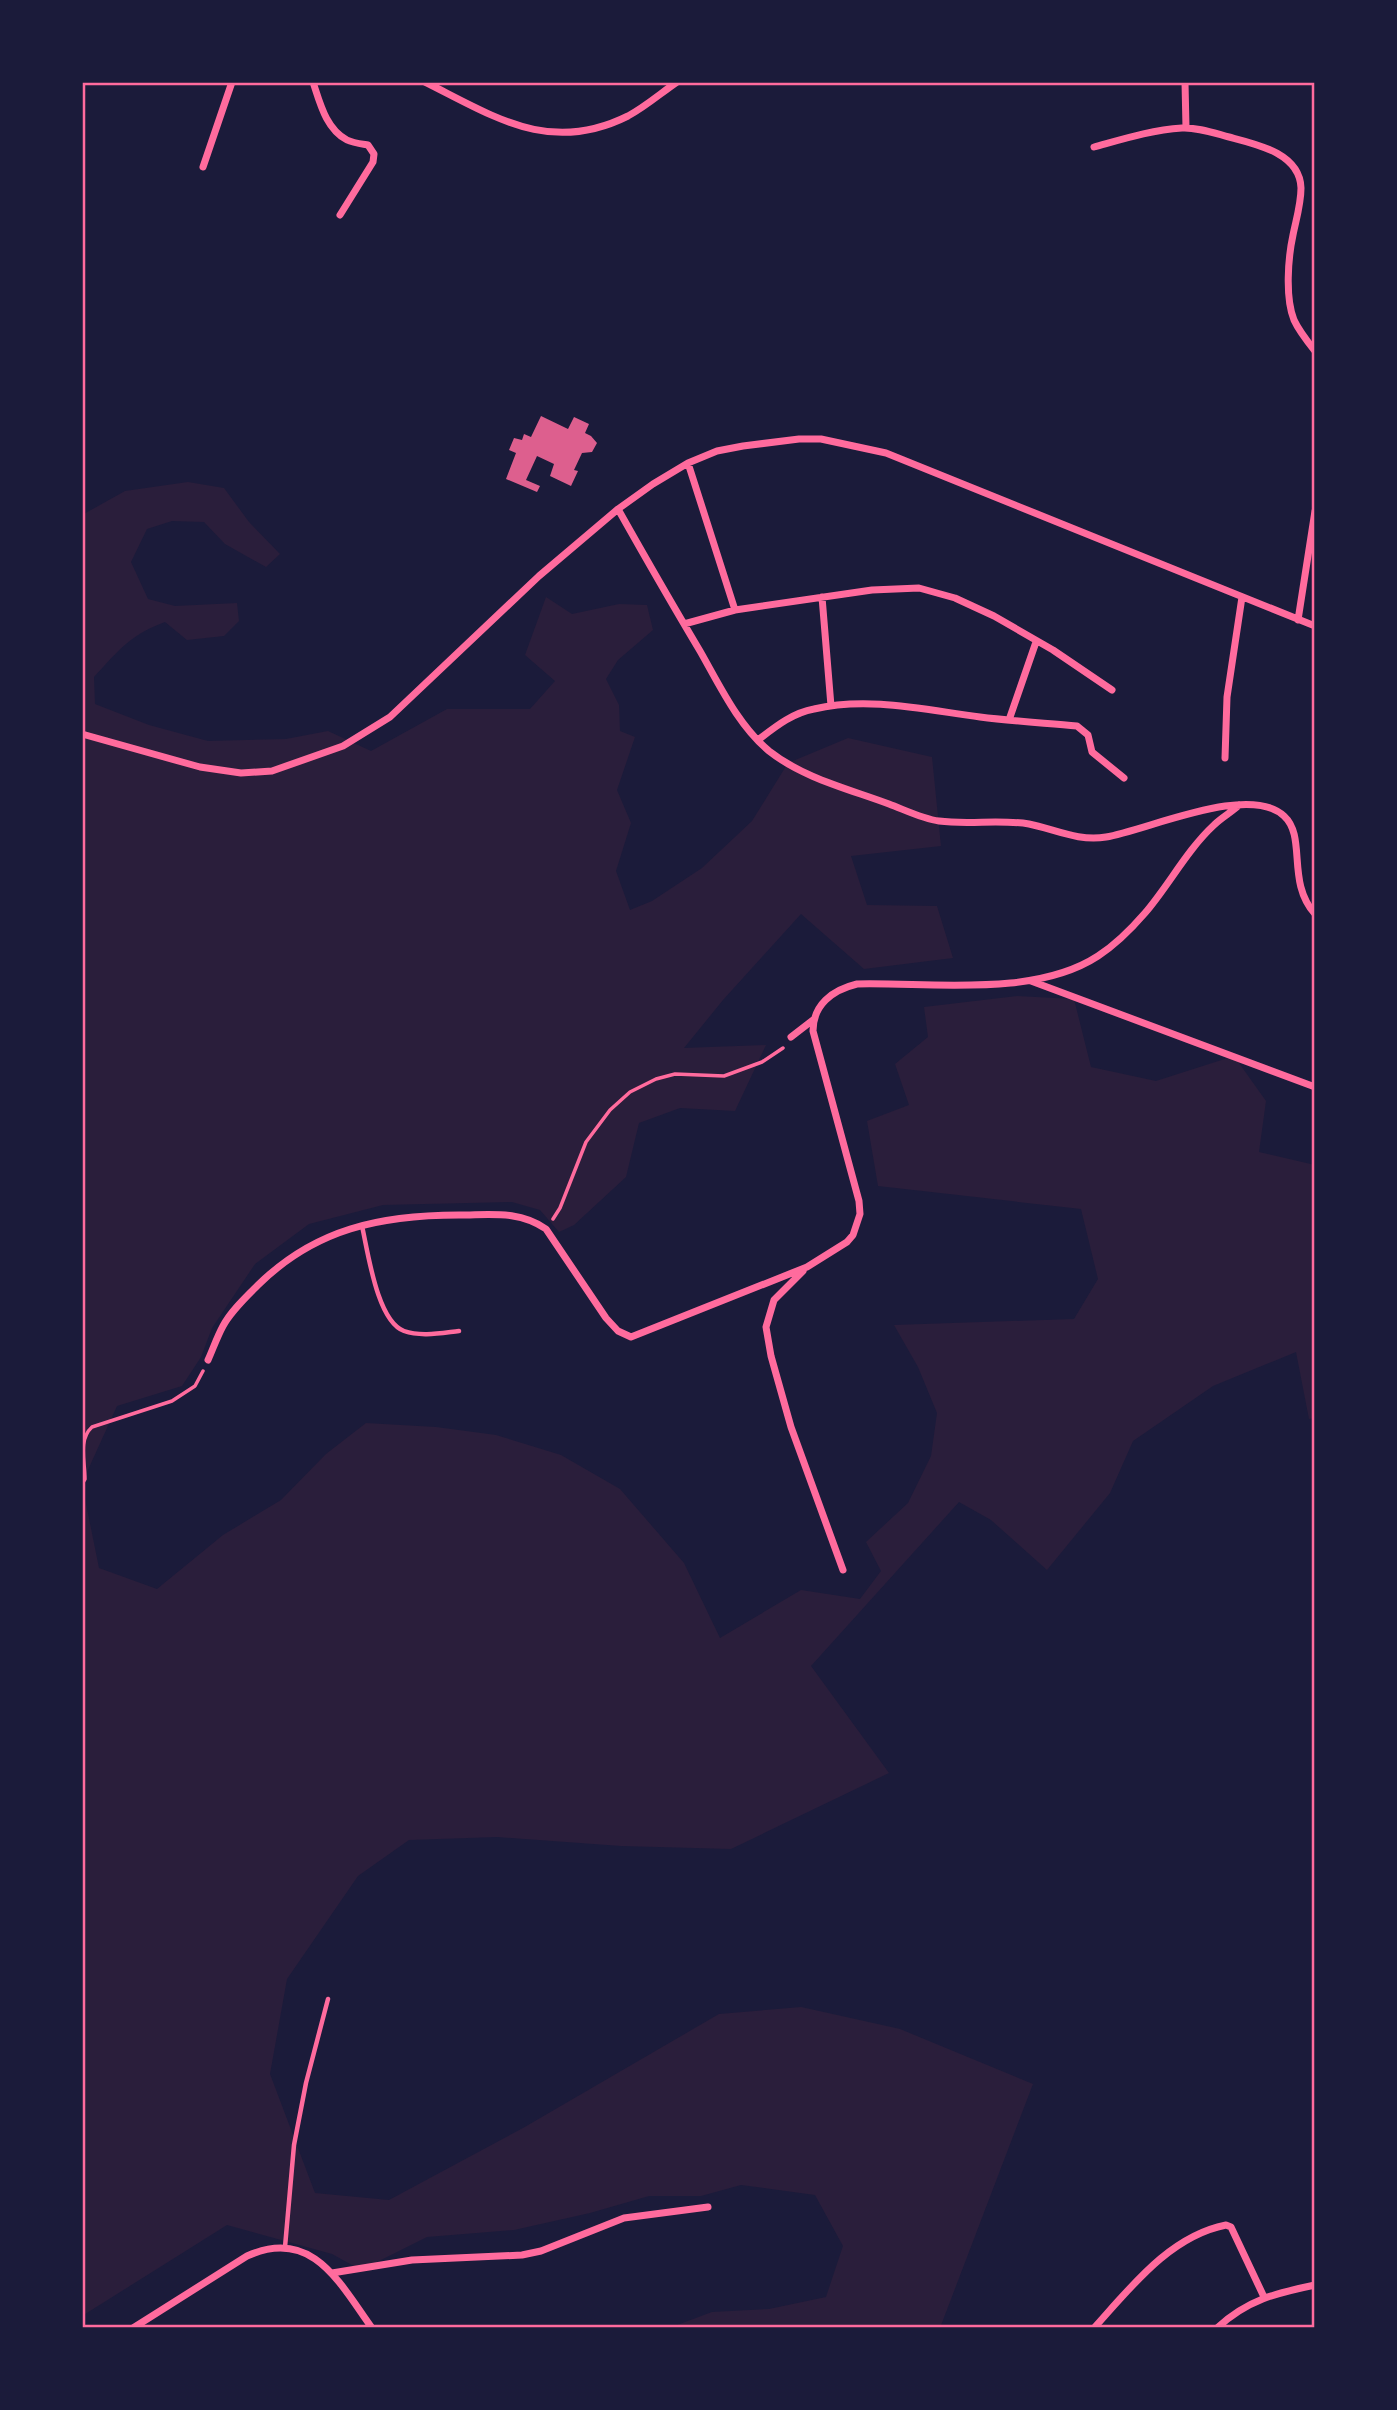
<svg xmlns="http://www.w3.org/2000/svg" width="1397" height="2410" font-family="'Open Sans',sans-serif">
<rect width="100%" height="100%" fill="#1b1b3a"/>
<!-- green -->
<path fill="#2a1e3b" d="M188 482 224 488 249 522 280 554 266 567 225 544 204 522 172 521 147 529 131 562 148 599 175 606 237 603 239 621 224 636 187 640 165 622C130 635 119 650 94 677L95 704 149 725 208 741 286 739 328 731 371 751 447 709H530L555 681 525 655 546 597 572 614 619 604 647 605 653 630 618 660 606 679 619 705 620 731 635 737 617 790 631 823 616 871 630 910 652 901 702 868 752 821 788 763 848 738 932 757 941 846 851 856 867 905 937 906 953 958 864 969 801 914 723 1000 684 1048 766 1045 735 1111 680 1108 639 1123 626 1177 574 1225 559 1232 540 1210 512 1202 383 1205 309 1224 255 1264 212 1328 201 1357 182 1386 117 1406 82 1483V515L125 491Z
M1017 996 1074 999 1091 1067 1156 1081 1234 1056 1266 1101 1259 1152 1315 1165V1418L1309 1419 1296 1352 1213 1386 1133 1441 1110 1493 1047 1570 991 1520 959 1502 811 1666 889 1773 731 1849 621 1846 497 1837 409 1840 358 1876 287 1979 270 2074 315 2193 389 2200 523 2128 719 2014 801 2007 900 2029 1033 2084 940 2328H669L712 2312 769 2309 826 2297 843 2246 815 2195 741 2185 701 2196H649L590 2213 514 2230 427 2237 361 2270 332 2254 227 2225 82 2316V1484L99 1568 157 1589 223 1535 281 1500 326 1454 366 1423 436 1427 496 1435 561 1455 620 1489 684 1563 720 1638 801 1590 860 1599 881 1571 866 1542 908 1503 931 1456 937 1413 918 1367 894 1325 1074 1319 1098 1279 1081 1209 878 1186 867 1121 909 1105 895 1064 928 1037 924 1007Z"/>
<!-- building -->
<path fill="#dd5f8e" d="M541 416 568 429 574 417 589 424 585 433 591 436 597 443 592 452 582 453 574 470 578 471 571 486 550 476 554 464 537 456 526 480 540 486 537 492 506 479 516 453 509 450 514 438 522 440 524 434 531 437Z"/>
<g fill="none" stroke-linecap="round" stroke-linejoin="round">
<!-- path -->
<path stroke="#ff6b9d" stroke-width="3.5" d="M553 1219 560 1208 586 1142 610 1110 630 1092 656 1079 675 1074 724 1076 762 1062 783 1048
M82 1484 85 1479C85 1461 78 1440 92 1427L172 1401 195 1386 203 1371"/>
<!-- service -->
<path stroke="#ff6b9d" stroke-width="4.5" d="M362 1226C368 1252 377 1321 404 1331 421 1337 441 1333 459 1331
M285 2247 294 2145 306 2083 328 1999"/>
<!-- minor -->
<path stroke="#ff6b9d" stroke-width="7" d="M313 82C320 103 326 129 347 140 353 143 362 144 368 145L374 154 373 162 340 215
M425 82C495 117 550 155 628 116 645 107 661 93 677 82
M1185 82 1186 128
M1094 147C1123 139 1151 130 1182 128 1197 127 1214 133 1229 137 1256 144 1300 153 1301 188 1301 204 1296 220 1293 235 1288 258 1285 298 1294 320 1299 331 1307 341 1315 351
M203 167 232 82
M688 463 735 610
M618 509C645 557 672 604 700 651 720 686 738 725 769 751 803 778 849 789 889 804 905 810 923 819 939 821 969 825 999 819 1029 824 1054 829 1079 842 1106 837 1148 830 1249 783 1284 816 1307 837 1286 882 1315 914
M822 597 831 706
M1298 620 1315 511
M684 624 735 610 872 590 919 588 955 598 994 616 1053 650 1112 690
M1009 720 1036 642
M82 734 200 767 241 773 272 771 343 746 390 717 539 576 618 509 653 484 688 463 717 451 743 446 799 439H821L886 453 1315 626
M758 740C775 727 792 713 814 709 868 696 926 710 980 717 1012 721 1045 723 1077 726L1088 735 1092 752 1124 778
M1225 758 1227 697 1242 597
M1031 981 1315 1087
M791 1037 813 1020
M803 1271 774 1300 766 1327 771 1356 791 1427 843 1570
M208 1360C213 1349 217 1337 223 1326 231 1311 246 1297 258 1285 315 1229 380 1215 459 1215 490 1215 519 1210 546 1229L606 1318 618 1331 631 1337 807 1267 847 1242 853 1235 860 1214 859 1201 813 1031C813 1005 832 990 857 984 930 982 1034 998 1098 956 1115 945 1132 928 1145 913 1169 885 1187 850 1214 825 1222 817 1232 812 1239 805
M332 2273 412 2260 522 2255 541 2251 624 2218 708 2207
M133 2328 247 2256C312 2227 339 2282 372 2328
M1094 2328C1131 2287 1170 2236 1226 2225L1231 2227 1264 2297
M1217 2328C1247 2300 1276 2293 1315 2285"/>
</g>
<!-- border -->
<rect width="1397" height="2410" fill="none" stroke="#1b1b3a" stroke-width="168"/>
<rect x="84" y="84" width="1229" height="2242" fill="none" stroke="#ff6b9d" stroke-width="2.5"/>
</svg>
